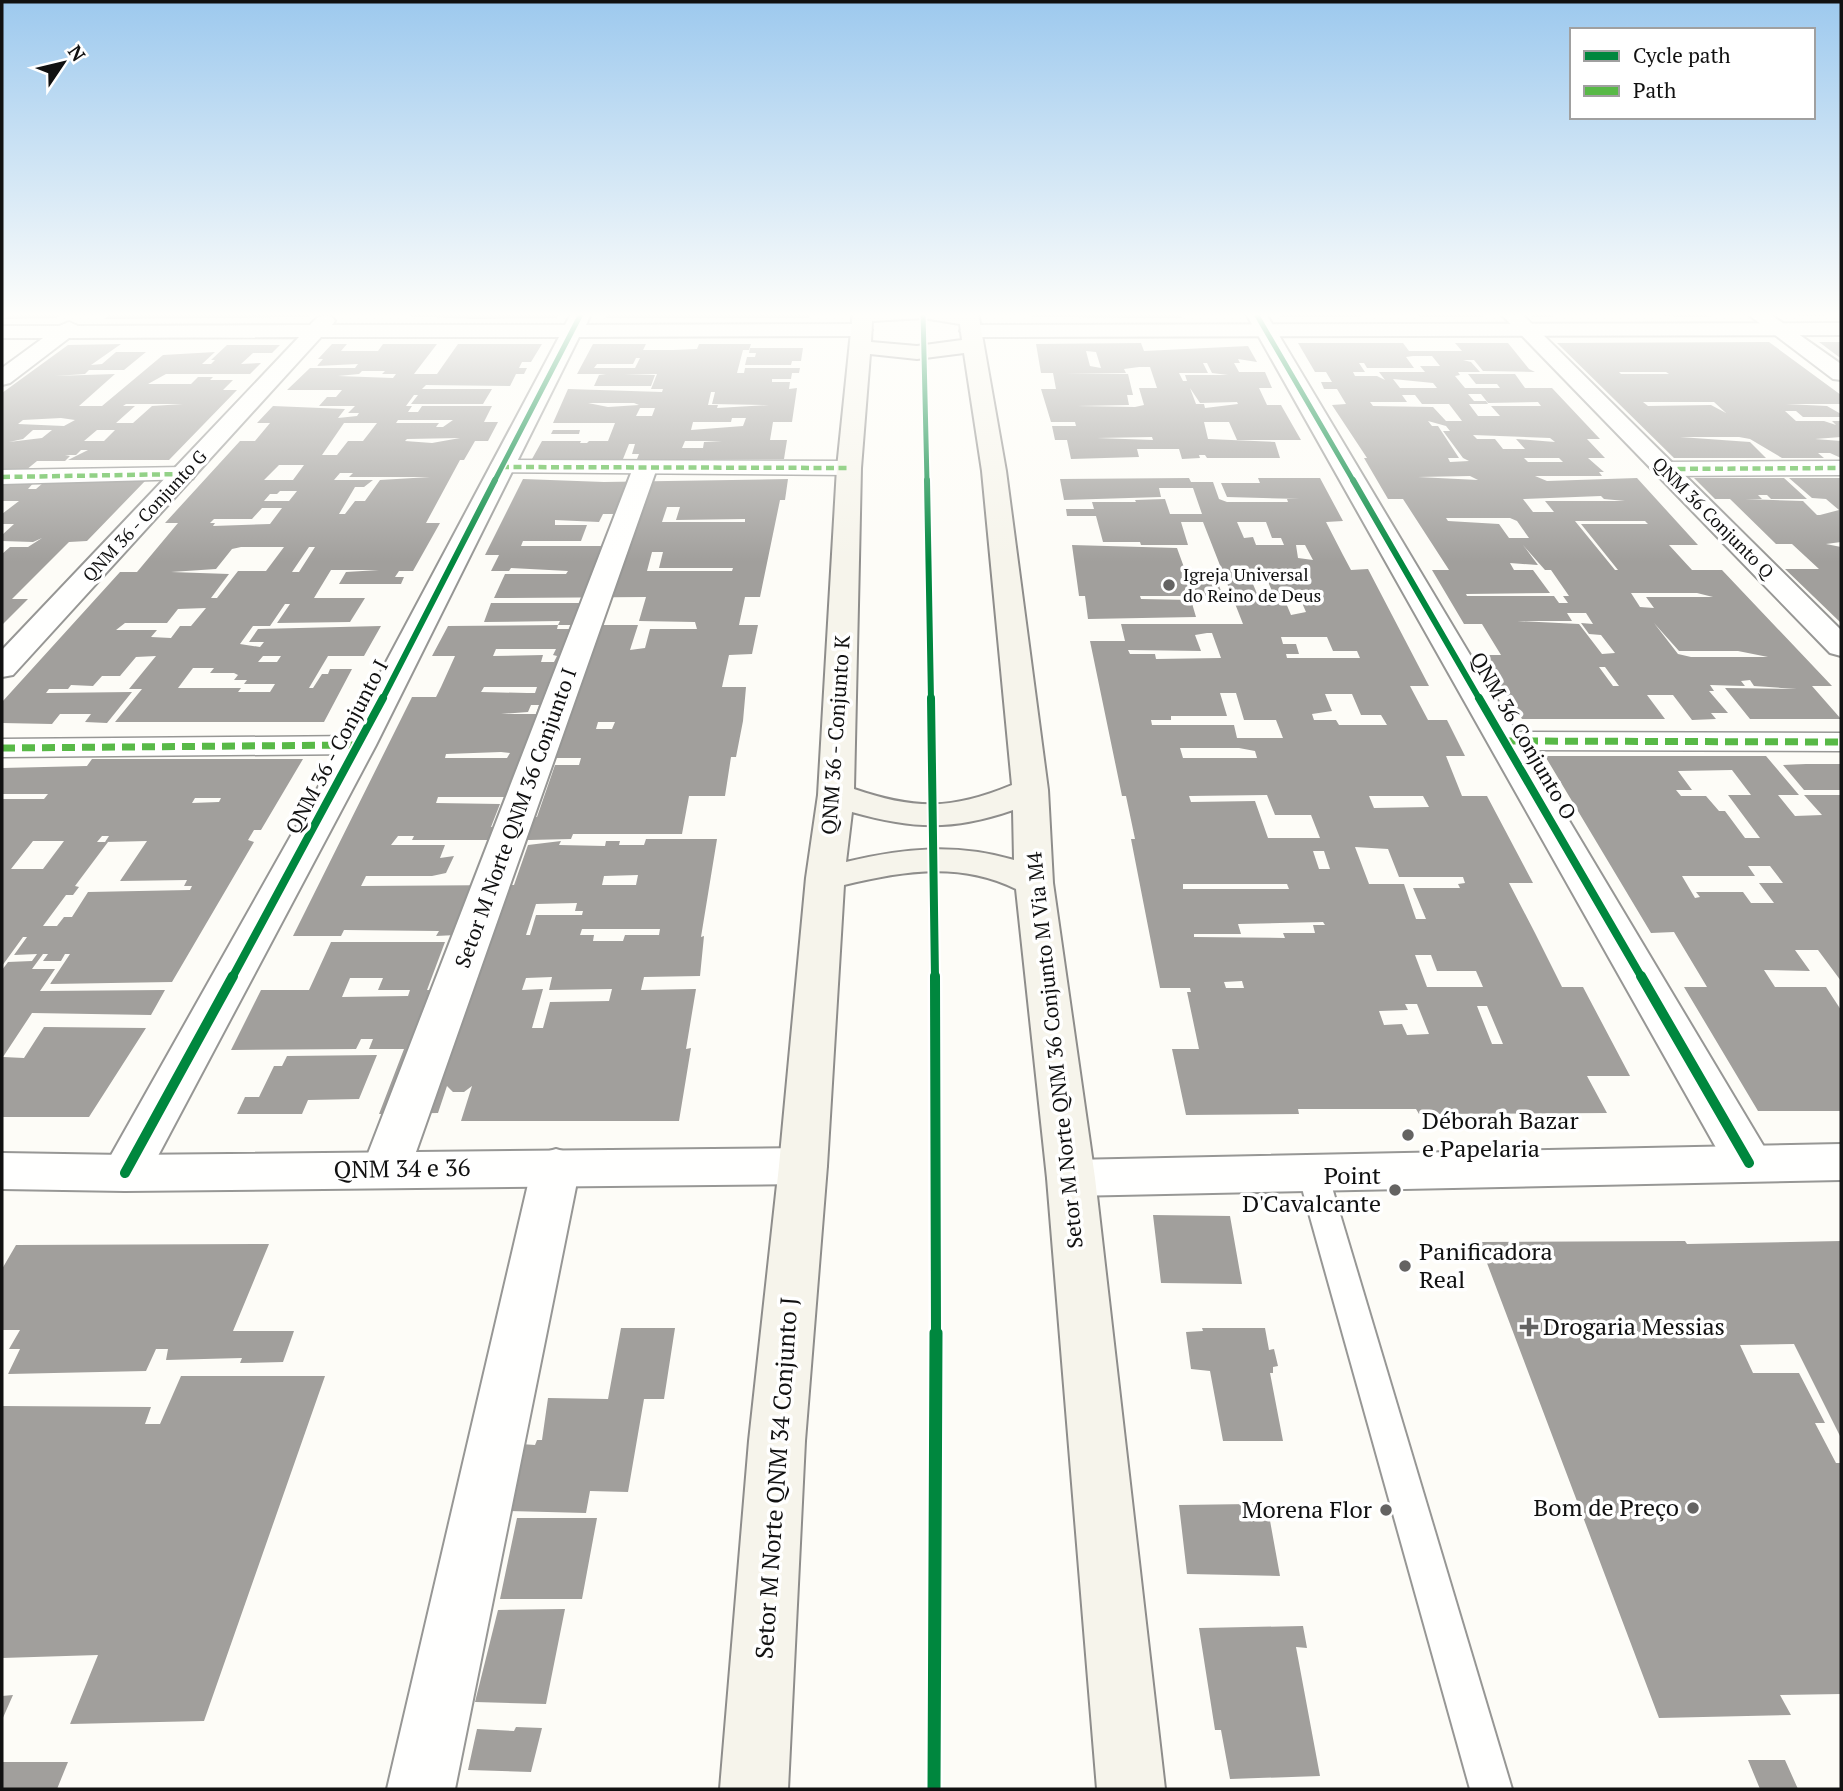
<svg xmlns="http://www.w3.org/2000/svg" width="1843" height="1791" font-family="'PT Serif',serif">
<rect width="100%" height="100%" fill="#fdfcf7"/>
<!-- building -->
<path fill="#a19f9c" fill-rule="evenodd" d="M14 312H65L56 318 4 319Z
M113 312H313L308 317 104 319Z
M411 312H561L557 318 476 319 407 316Z
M609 312H810L809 318H606Z
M1030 312H1180L1182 318 1031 317Z
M1278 312H1357L1362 317H1281Z
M1416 312H1479L1483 317H1420Z
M1527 312H1547L1553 317H1532Z
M1659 312H1706L1712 317 1665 316Z
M1792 312H1820L1827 316H1798Z
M1769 342 1841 395V404H1786L1827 406 1841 414V417H1803L1796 411H1785L1796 421H1824L1836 425 1832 421H1841V437L1815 439 1841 441V458L1830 453H1818L1824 458H1782L1750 439 1739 437H1680L1750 442 1766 458H1674L1557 343ZM1619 372H1666L1669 374H1621ZM1643 402H1714L1726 413 1711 405 1648 406Z
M1819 342H1841V357H1839Z
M1141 343 1144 351 1248 346 1257 362 1238 359 1240 363H1234L1239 372H1265L1272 388H1259L1267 405H1281L1301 440H1237L1229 422H1204L1208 439 1275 442 1280 458H1207L1205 455H1199L1200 458 1182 459 1179 449H1137L1139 457 1071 459 1067 440H1055L1052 426H1076L1075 422H1051L1041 389H1056L1053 373H1041L1036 344ZM1086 351 1096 352 1101 368 1090 366ZM1203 363H1207L1212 373 1228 375H1185L1187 381H1183L1179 373H1208ZM1139 367H1150L1157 388H1139L1144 405 1135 407 1077 406 1129 405 1127 395H1133L1128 374 1065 373H1126L1124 369ZM1190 388 1200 403 1237 402 1238 404 1205 408 1204 404H1196ZM1152 437 1153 440 1097 438Z
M1298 343H1403L1409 351H1462L1455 343H1508L1529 369 1535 372 1483 371 1474 360H1463L1471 362 1480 372H1458L1460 375 1455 376 1465 388H1500L1497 384H1476L1468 374H1515L1525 388H1552L1600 439H1587L1605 458H1588L1604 472H1599L1602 476H1535L1547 481 1637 478 1698 545H1669L1692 570H1722L1832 686H1812L1841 719H1750L1725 688 1797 689 1754 686 1750 680 1741 681 1745 686 1710 685 1714 691H1709L1728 713H1711L1716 719 1692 720 1673 695H1647L1665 719H1522L1482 655H1501L1482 624H1464L1432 570H1449L1403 499H1388L1364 458H1367L1332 405 1346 404 1337 389H1324L1321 382H1332L1326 372H1315ZM1413 356H1432L1440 366H1420L1425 372H1379L1385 380 1377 376H1355L1353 372H1365L1359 363H1364L1367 368H1414L1406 357ZM1393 379 1433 383 1437 388H1400ZM1468 394H1481L1488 403 1538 402 1541 406H1491L1500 416H1478L1469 404H1488L1486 401H1474ZM1402 395H1415L1422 404H1449L1462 421H1446L1433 407 1373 406 1370 402H1407ZM1428 421 1446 426 1450 431H1443L1463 458 1469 461 1450 462 1448 458H1459L1438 426H1432ZM1473 435 1550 438 1555 442 1516 439 1525 449H1503L1495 439H1477ZM1524 458H1559L1563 462H1528ZM1470 476 1478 480 1418 477ZM1601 496 1604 499 1625 501H1545L1554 512H1533L1523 499ZM1446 518H1510L1517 521 1529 538H1509L1499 524 1448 521ZM1575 521H1645L1648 524H1581L1618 570H1615ZM1523 545 1545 570H1551L1569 596H1563L1568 603H1559L1554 596H1467L1466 594 1550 593 1533 570H1514L1510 563 1538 565ZM1631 593H1697L1713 597H1646L1654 608 1640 607ZM1567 613H1586L1593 624 1581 623 1589 634 1601 635 1615 653 1602 654 1579 624 1517 621H1572ZM1654 623 1679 651H1738L1768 657H1691L1678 654ZM1599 667H1605L1619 686H1613Z
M121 344 91 365 102 364 116 352H146L124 370H89L85 374 55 376 115 374 79 406H102L163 355 215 352 202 364H211L215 360H211L227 345H280L272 353H253L241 364 261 363 250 374H166L148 384H191L198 377H213L210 380H233L223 390H237L169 460H68L88 450H81L76 455H65L70 456 65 461H37L20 475H2V393L68 345ZM126 404H183L152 406 133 423H116L135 406H123ZM61 418 75 420 64 426 18 424 23 420ZM33 430H52L42 438 9 442 23 439ZM97 430H115L104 441H157H84Z
M332 344H347L341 351H378L383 344H437L414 374H437L458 344H542L531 362H522L519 368H527L524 374H516L510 386 426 385 422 389H492L483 404H411L418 395H414L406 406H412L408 412H418L422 406H492L484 422H498L488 441H475L464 460H460L426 523H440L413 571H399L395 577H404L401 584H339L346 572 379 570H331L314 598H365L350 622 277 623 290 604H285L270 626H253L240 644 260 647 264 642H249L258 629 381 626 364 656H328L309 688H313L322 674H328L330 669H352L324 722H115L142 689H129L156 656 136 657 120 676H102L93 686 71 685 68 689H49L46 693 132 692 107 723 85 722 91 714H60L52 724 2 723V702L120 572H137L178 523H165L240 441H255L270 423H257L273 406 345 409 338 418 357 416 359 413H348L355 406H319L327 397H336L342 390H287L310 368H355L358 364 317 366 323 359H318ZM362 371H385L382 374H396L393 378 338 376 359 374ZM398 420H453L443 427H436L439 423H396ZM344 423H377L363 441H348L337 455H322ZM460 438 432 443 405 441 407 439ZM279 465H304L293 480H264ZM340 473H353L349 477H430L380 480 365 501H355L345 514H339L355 487H364L373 480H334ZM280 491H297L289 501H264L270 494H277ZM262 508H282L270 524 213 526 215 523H210L214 519H252ZM241 547H284L266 571H238L217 598H211L229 574 171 572 216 569 232 549ZM309 547H315L299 572H292ZM206 608 191 626H180L171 638 151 637 157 630H116L125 623H167L178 609ZM263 656H281L277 662H258ZM193 668H214L210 673H234L238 675 234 680H247L244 684H275L270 692H238L241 688H178Z
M593 344H646L643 350H673L697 349 699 344H751L749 350H743L737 373H744L745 368H800L799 373H792L791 379H772V382H790L789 389 797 388 792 422H773L770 440H787L784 459H637L639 454H632L635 444H629L623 459H532L542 441H581L580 443H587L589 441H608L615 423H553L568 389 662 392 663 389H651L657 374H624L655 375 651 386H594L599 375 606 374H577ZM636 358H640L635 368H594L597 364H633ZM711 392H715L712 404 769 405 717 408 718 405H708ZM588 403H634L639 405 608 407ZM640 408H655L652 416H636ZM732 418H746L743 426 691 430 693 422H731ZM685 441H722L704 442 703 448H682Z
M750 348H803L801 361H792L791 365H745L747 357H755L756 353H749Z
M553 430H580L579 434H551Z
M1189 478 1191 482H1213L1219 499 1227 502H1288L1287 499H1300L1227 497 1221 483H1260L1258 478H1320L1343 521 1326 522 1343 555 1351 570 1368 569 1429 686H1410L1428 720H1447L1465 756H1446L1462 796H1487L1533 883H1509L1535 933 1562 987H1583L1630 1076H1587L1607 1113 1419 1114 1416 1109H1298L1299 1114 1186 1115 1172 1049H1199L1187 992H1191L1190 988H1160L1131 839H1135L1126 796H1122L1090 641H1125L1121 624H1243L1203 522H1181L1188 545H1141L1140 542H1103L1096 516H1067L1066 509H1094L1092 502H1136L1135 500 1165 499 1170 514H1202L1193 488H1159L1161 497 1064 500 1060 479ZM1237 522H1266L1272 538H1281L1284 545H1256L1253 537 1244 538ZM1296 545H1305L1313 560 1298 558ZM1247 570H1276L1279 577H1266L1272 591H1259L1261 596H1258ZM1283 596H1299L1306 612 1291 615ZM1207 633H1212L1221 658 1156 659 1155 654H1130L1128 650 1201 651 1195 635ZM1281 637H1327L1333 651H1357L1360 658H1287L1286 654H1299L1296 644H1283ZM1220 693H1236L1244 720H1276L1283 738H1237L1234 725H1152L1151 720H1171V716H1227ZM1325 694H1352L1361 715H1381L1387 725H1339L1336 720H1314L1312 714 1332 711ZM1180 748H1239L1255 751 1257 758H1183ZM1267 795 1275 815H1311L1320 838H1268L1255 801 1191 802 1189 796ZM1369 796H1423L1429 807 1374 808ZM1355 847 1388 849 1399 877H1463L1465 883 1458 884 1460 888H1413L1426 919H1416L1404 884H1369ZM1313 851H1324L1330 869H1319ZM1183 884H1287L1289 889H1183ZM1323 922 1325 925H1313L1315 933H1283L1285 938 1194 937V934H1241L1238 924ZM1415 955H1431L1437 971H1476L1483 987H1427ZM1242 981 1244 988H1226L1224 982ZM1405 1004H1417L1429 1034 1407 1035 1402 1024 1384 1025 1379 1011 1408 1010ZM1477 1006H1487L1503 1044H1492Z
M1694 478H1784L1807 499H1771L1767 495H1758L1762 499H1745L1803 501 1817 515H1820L1839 510 1826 499 1812 498 1789 478H1841V542L1826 544 1841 547V623L1785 569H1819L1792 544H1776L1730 499H1715Z
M523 479 604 482 788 479 785 500H780L760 597H745L739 625H758L752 654 729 655 722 687H746L743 721 736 757H731L725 796H689L682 834H573L571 839 529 840H412L414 836H398L391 845H445L440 858 454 856 446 873 432 876H366L361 886 514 885 528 845 561 841 559 845 605 846 606 841H620L619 845H644L646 839H717L701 937 704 936 700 976 644 977 641 990 696 989 686 1049 691 1048 679 1121H461L472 1086 464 1092H453L447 1086 438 1113 379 1114 404 1049H369L373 1039H361L356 1049 231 1050 261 990H309L331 942H445L427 990H435L456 935 436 936 439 931 344 930 341 936H293L412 697H436L441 687 455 656H432L448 626 558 625 560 621 484 622 491 603H588L579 625H558L557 629H577L578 625H638L630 650 645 648 650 629H697L695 622 639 621 646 597 494 598 505 574H566L568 571 511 568 509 571H491L499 555H485ZM667 507H680L676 520 745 519V522H662ZM603 514H617L637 523 630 546H521L523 541H581L587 525H555V520L599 522ZM652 552H663L659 568H733L732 571H647ZM606 571H622L615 590H589ZM496 649H556L553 655 557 656 554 662H541L543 655 493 656ZM484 687H537L535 693H527L481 692ZM531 705H539L536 714H501L528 712ZM598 722H615L612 729H596ZM501 752 510 753 507 758H445L446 754ZM532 758H581L579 765H555L537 817 517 818 514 828 491 827 500 804 436 803 438 797H516ZM638 875 636 885H602L604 876ZM577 903 575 911H583L582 915H536L530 935H526L536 904ZM582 929H660L659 935H625L623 941H593L594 935H580ZM552 977 549 990 612 989 609 1001 550 1002 543 1028H532L543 989 522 990 526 978ZM350 978H383L378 990H410L408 996 342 997Z
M2 480H36L28 489H36L43 483 146 480 87 541 69 542 12 599H28L2 625V554L10 547H28L42 538 33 542 2 541V535L14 524H2V514L19 501H2Z
M1072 545 1177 548 1185 570H1213L1223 596H1140L1141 599 1191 600 1196 617 1088 619 1085 596H1079Z
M1545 756H1766L1799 795H1778L1795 816 1822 815 1804 795H1841V981L1818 950H1795L1810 971 1764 970 1775 987H1826L1841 1010V1111H1758L1684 987H1707L1674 932 1651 933ZM1732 770 1751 795H1728L1760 838H1745L1725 811H1719L1706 796H1681L1676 790H1692L1678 771ZM1748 866H1770L1783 883H1759L1774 903H1751L1743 892H1696L1700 897 1695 898 1682 876H1755Z
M92 759H303L261 830H254L248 840 254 842 172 982 50 984 70 954H65L61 961H43L48 954H43L32 969H55L40 991 165 990 151 1015 32 1013 3 1057 24 1058 44 1027 146 1028 89 1117H2V970L8 962 32 961 37 954 14 955 27 937H23L2 966V799H44L48 794H2V768L87 766ZM195 798H221L219 802 192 803ZM102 836H109L105 842 147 841 120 881 187 880 184 886H192L190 890 88 892 72 917H64L57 926H43L66 895H73L79 887 75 886 108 842H97ZM33 841H64L43 869H11Z
M1806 764H1841V790H1804L1783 765Z
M377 1055 359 1099 308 1100 302 1114H237L245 1097H259L274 1066H282L287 1056Z
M1153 1215 1230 1216 1242 1284 1161 1283Z
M1685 1241 1687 1244 1841 1241V1438L1794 1344 1740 1345 1753 1373H1799L1825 1423H1815L1836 1463H1841V1694L1780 1695 1791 1715 1659 1718 1479 1242Z
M269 1244 233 1331H294L283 1362 240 1363 242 1358 166 1360 168 1349H156L146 1371 8 1374 20 1349H9L20 1330H2V1269L16 1245Z
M621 1328H675L664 1399H644L628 1492 590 1491 586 1513 509 1511 521 1444 535 1445 537 1440H542L548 1398 608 1399Z
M1202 1328H1265L1269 1350 1274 1349 1278 1366 1273 1367V1373H1270L1283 1441H1223L1210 1371 1191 1369 1186 1332 1203 1331Z
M181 1376H325L204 1721 70 1724 98 1655 2 1658V1406L151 1407 145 1424H160Z
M1251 1504H1267L1280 1576 1187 1574 1179 1505Z
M517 1518H597L582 1599H500Z
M565 1609 546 1704 475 1702 498 1610Z
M1303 1626 1307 1648 1296 1647 1320 1776 1230 1779 1221 1730H1215L1199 1628Z
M13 1695 2 1720V1696Z
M516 1727 542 1728 531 1772 468 1770 477 1729 514 1731Z
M1748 1760H1785L1798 1789H1760Z
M2 1762H68L57 1789H2Z"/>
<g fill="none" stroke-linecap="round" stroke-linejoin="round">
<defs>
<path id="service" d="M1313 1163 1324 1166 1328 1174 1512 1789H1470L1298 1174 1302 1166Z"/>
<path id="pedestrian" d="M501 460 849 461 860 468 849 475 493 472 490 467 493 462Z
M1841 461V475L1665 476 1654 469 1665 462Z
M185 467 193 469 196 474 193 479 2 484V470Z
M1505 732 1841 733V751L1505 750 1494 747 1490 741 1494 735Z
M359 736 370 739 374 745 370 751 359 754 2 757V739Z"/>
<path id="minor" d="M572 312H592L586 325 862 324 872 330 862 336 579 337 376 745 142 1186 125 1191 108 1186 101 1173 342 745 559 337H321L13 675 2 677V650L299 337 69 338 10 383 2 385V368L43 338H2V326H59L69 322 78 326 310 325C317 317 321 314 332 317L335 321 332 325H565Z
M1245 312H1265L1766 1150 1773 1163 1766 1176 1749 1181 1732 1176Z
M1499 312H1520L1841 630V656L1830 653Z
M1745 312H1767L1841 364V380L1833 379Z
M645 461 654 463 657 468 410 1169 403 1182 386 1187 369 1182 362 1169 633 468 636 463Z
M556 1149 573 1154 580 1167 455 1789H387L532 1167 539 1154Z"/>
<path id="tertiary" d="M1841 323V335L970 337 960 331 970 325Z
M1841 1144V1180L1071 1196 1054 1191 1047 1178 1054 1165 1071 1160Z
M803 1148 820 1153 827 1166 820 1179 803 1184 125 1191 2 1189V1153L125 1155Z"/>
<path id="secondary" d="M853 312H978L1006 471 1048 790 1053 883 1095 1178 1165 1789H1097L1047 1178 1016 889C960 861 902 871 844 885L827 1166 805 1441 788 1789H720L749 1441 779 1166 806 878 818 795 837 468ZM923 318 960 324 962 340 917 346 871 342 872 321ZM964 353 982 471 1012 785C952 810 915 810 854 789L861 468 870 354 917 359ZM1013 810 1014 860C957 843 903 848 846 862L852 812C913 829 952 831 1013 810Z"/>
</defs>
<!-- service casing -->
<use href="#service" stroke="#979795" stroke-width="4"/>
<!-- pedestrian casing -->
<use href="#pedestrian" stroke="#979795" stroke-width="3"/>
<!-- minor casing -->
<use href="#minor" stroke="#979795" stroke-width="4"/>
<!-- tertiary casing -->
<use href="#tertiary" stroke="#979795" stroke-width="4"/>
<!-- secondary casing -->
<use href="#secondary" stroke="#8e8d8b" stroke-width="4"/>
<!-- service -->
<use href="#service" fill="#fffffe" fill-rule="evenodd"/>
<!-- pedestrian -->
<use href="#pedestrian" fill="#fffffe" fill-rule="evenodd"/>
<!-- minor -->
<use href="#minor" fill="#fffffe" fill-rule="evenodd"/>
<!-- tertiary -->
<use href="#tertiary" fill="#fffffe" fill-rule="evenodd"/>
<!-- secondary -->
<use href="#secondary" fill="#f6f4eb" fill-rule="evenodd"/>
<!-- quiet-far1 -->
<path stroke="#58b947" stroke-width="4.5" stroke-dasharray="8 4.5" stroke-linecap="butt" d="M501 467 849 468
M1665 469 1841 468
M2 477 185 474"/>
<!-- quiet -->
<path stroke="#58b947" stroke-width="7" stroke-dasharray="13 7" stroke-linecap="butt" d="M1505 741 1841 742
M2 748 359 745"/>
<defs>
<path id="cycleway-far4" d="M923 312 927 482
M1255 312 1354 482
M494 482 582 312"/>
<path id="cycleway-far3" d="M927 480 931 700
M1353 480 1480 700
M382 700 495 480"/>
<path id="cycleway-far2" d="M931 698 935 978
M1479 698 1642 978
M232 978 383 698"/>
<path id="cycleway-far1" d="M935 976 936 1335
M1641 976 1749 1163
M125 1173 233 976"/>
<path id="cycleway" d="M934 1789 936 1333"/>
</defs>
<!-- cycleway-far4 casing -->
<use href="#cycleway-far4" stroke="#fff" stroke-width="8"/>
<!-- cycleway-far3 casing -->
<use href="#cycleway-far3" stroke="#fff" stroke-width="10"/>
<!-- cycleway-far2 casing -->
<use href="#cycleway-far2" stroke="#fff" stroke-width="12"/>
<!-- cycleway-far1 casing -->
<use href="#cycleway-far1" stroke="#fff" stroke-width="15"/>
<!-- cycleway casing -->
<use href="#cycleway" stroke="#fff" stroke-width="18"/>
<!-- cycleway-far4 -->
<use href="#cycleway-far4" stroke="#00873e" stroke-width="5"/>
<!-- cycleway-far3 -->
<use href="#cycleway-far3" stroke="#00873e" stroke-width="6"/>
<!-- cycleway-far2 -->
<use href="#cycleway-far2" stroke="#00873e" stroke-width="8"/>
<!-- cycleway-far1 -->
<use href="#cycleway-far1" stroke="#00873e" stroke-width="10"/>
<!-- cycleway -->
<use href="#cycleway" stroke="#00873e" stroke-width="13"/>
</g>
<!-- sky -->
<linearGradient id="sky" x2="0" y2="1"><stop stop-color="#9dc9ee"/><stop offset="0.56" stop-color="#fefefb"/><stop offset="1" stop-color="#fefefb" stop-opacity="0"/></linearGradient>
<rect width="1843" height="562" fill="url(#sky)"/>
<!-- markers -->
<g fill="#646362" stroke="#fff" stroke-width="2.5">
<circle cx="1169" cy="585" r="7"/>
<circle cx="1408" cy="1135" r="7"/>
<circle cx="1395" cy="1190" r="7"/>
<circle cx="1405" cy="1266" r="7"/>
<path d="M1525.5 1316.5h7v7h7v7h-7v7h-7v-7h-7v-7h7z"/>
<circle cx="1693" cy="1508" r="7"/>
<circle cx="1386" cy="1510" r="7"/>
</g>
<g text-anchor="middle" stroke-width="7" stroke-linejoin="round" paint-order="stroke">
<!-- far-street labels -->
<g font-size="18" fill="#111" stroke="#fff">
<text transform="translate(145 516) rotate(-47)" y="6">QNM 36 - Conjunto G</text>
<text transform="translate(1713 518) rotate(45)" y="6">QNM 36 Conjunto Q</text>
</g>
<!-- far-poi labels -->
<g font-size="18" fill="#111" stroke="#fff" text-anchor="start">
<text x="1183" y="581">Igreja Universal<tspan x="1183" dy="21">do Reino de Deus</tspan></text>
</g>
<!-- street labels -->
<g font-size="21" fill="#111" stroke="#fff">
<text transform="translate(836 735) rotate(-86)" y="7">QNM 36 - Conjunto K</text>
<text transform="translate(1523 736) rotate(60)" y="7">QNM 36 Conjunto O</text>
<text transform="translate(337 747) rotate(-62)" y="7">QNM 36 - Conjunto I</text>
<text transform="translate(516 818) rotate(-70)" y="7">Setor M Norte QNM 36 Conjunto I</text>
<text transform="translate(1055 1050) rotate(-96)" y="7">Setor M Norte QNM 36 Conjunto M Via M4</text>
</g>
<!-- near-poi labels -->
<g font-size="24" fill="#111" stroke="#fff" text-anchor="start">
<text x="1422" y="1129">Déborah Bazar<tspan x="1422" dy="28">e Papelaria</tspan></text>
<text x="1381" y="1184" text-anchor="end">Point<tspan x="1381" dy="28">D'Cavalcante</tspan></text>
<text x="1419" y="1260">Panificadora<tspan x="1419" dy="28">Real</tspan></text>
<text x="1543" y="1335">Drogaria Messias</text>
<text x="1679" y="1516" text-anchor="end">Bom de Preço</text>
<text x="1372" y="1518" text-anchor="end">Morena Flor</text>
</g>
<!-- near-street labels -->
<g font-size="24" fill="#111" stroke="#fff">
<text transform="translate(402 1169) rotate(-1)" y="8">QNM 34 e 36</text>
<text transform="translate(777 1478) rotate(-86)" y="8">Setor M Norte QNM 34 Conjunto J</text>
</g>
</g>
<!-- border -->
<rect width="1843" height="1791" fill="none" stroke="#111111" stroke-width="7"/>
<!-- legend -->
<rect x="1570" y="28" width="245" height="91" fill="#ffffff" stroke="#a0a0a0" stroke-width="2"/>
<rect x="1584" y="51" width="35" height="10" fill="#00873e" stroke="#a0a0a0" stroke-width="2"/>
<text x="1633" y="63" font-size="21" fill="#111111">Cycle path</text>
<rect x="1584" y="86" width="35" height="10" fill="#58b947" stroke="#a0a0a0" stroke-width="2"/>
<text x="1633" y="98" font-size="21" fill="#111111">Path</text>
<!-- north arrow -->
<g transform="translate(63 63) rotate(55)" stroke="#ffffff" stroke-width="5" paint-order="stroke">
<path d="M0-5L12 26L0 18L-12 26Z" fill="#111111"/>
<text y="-10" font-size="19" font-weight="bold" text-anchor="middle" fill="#111111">N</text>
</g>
</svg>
